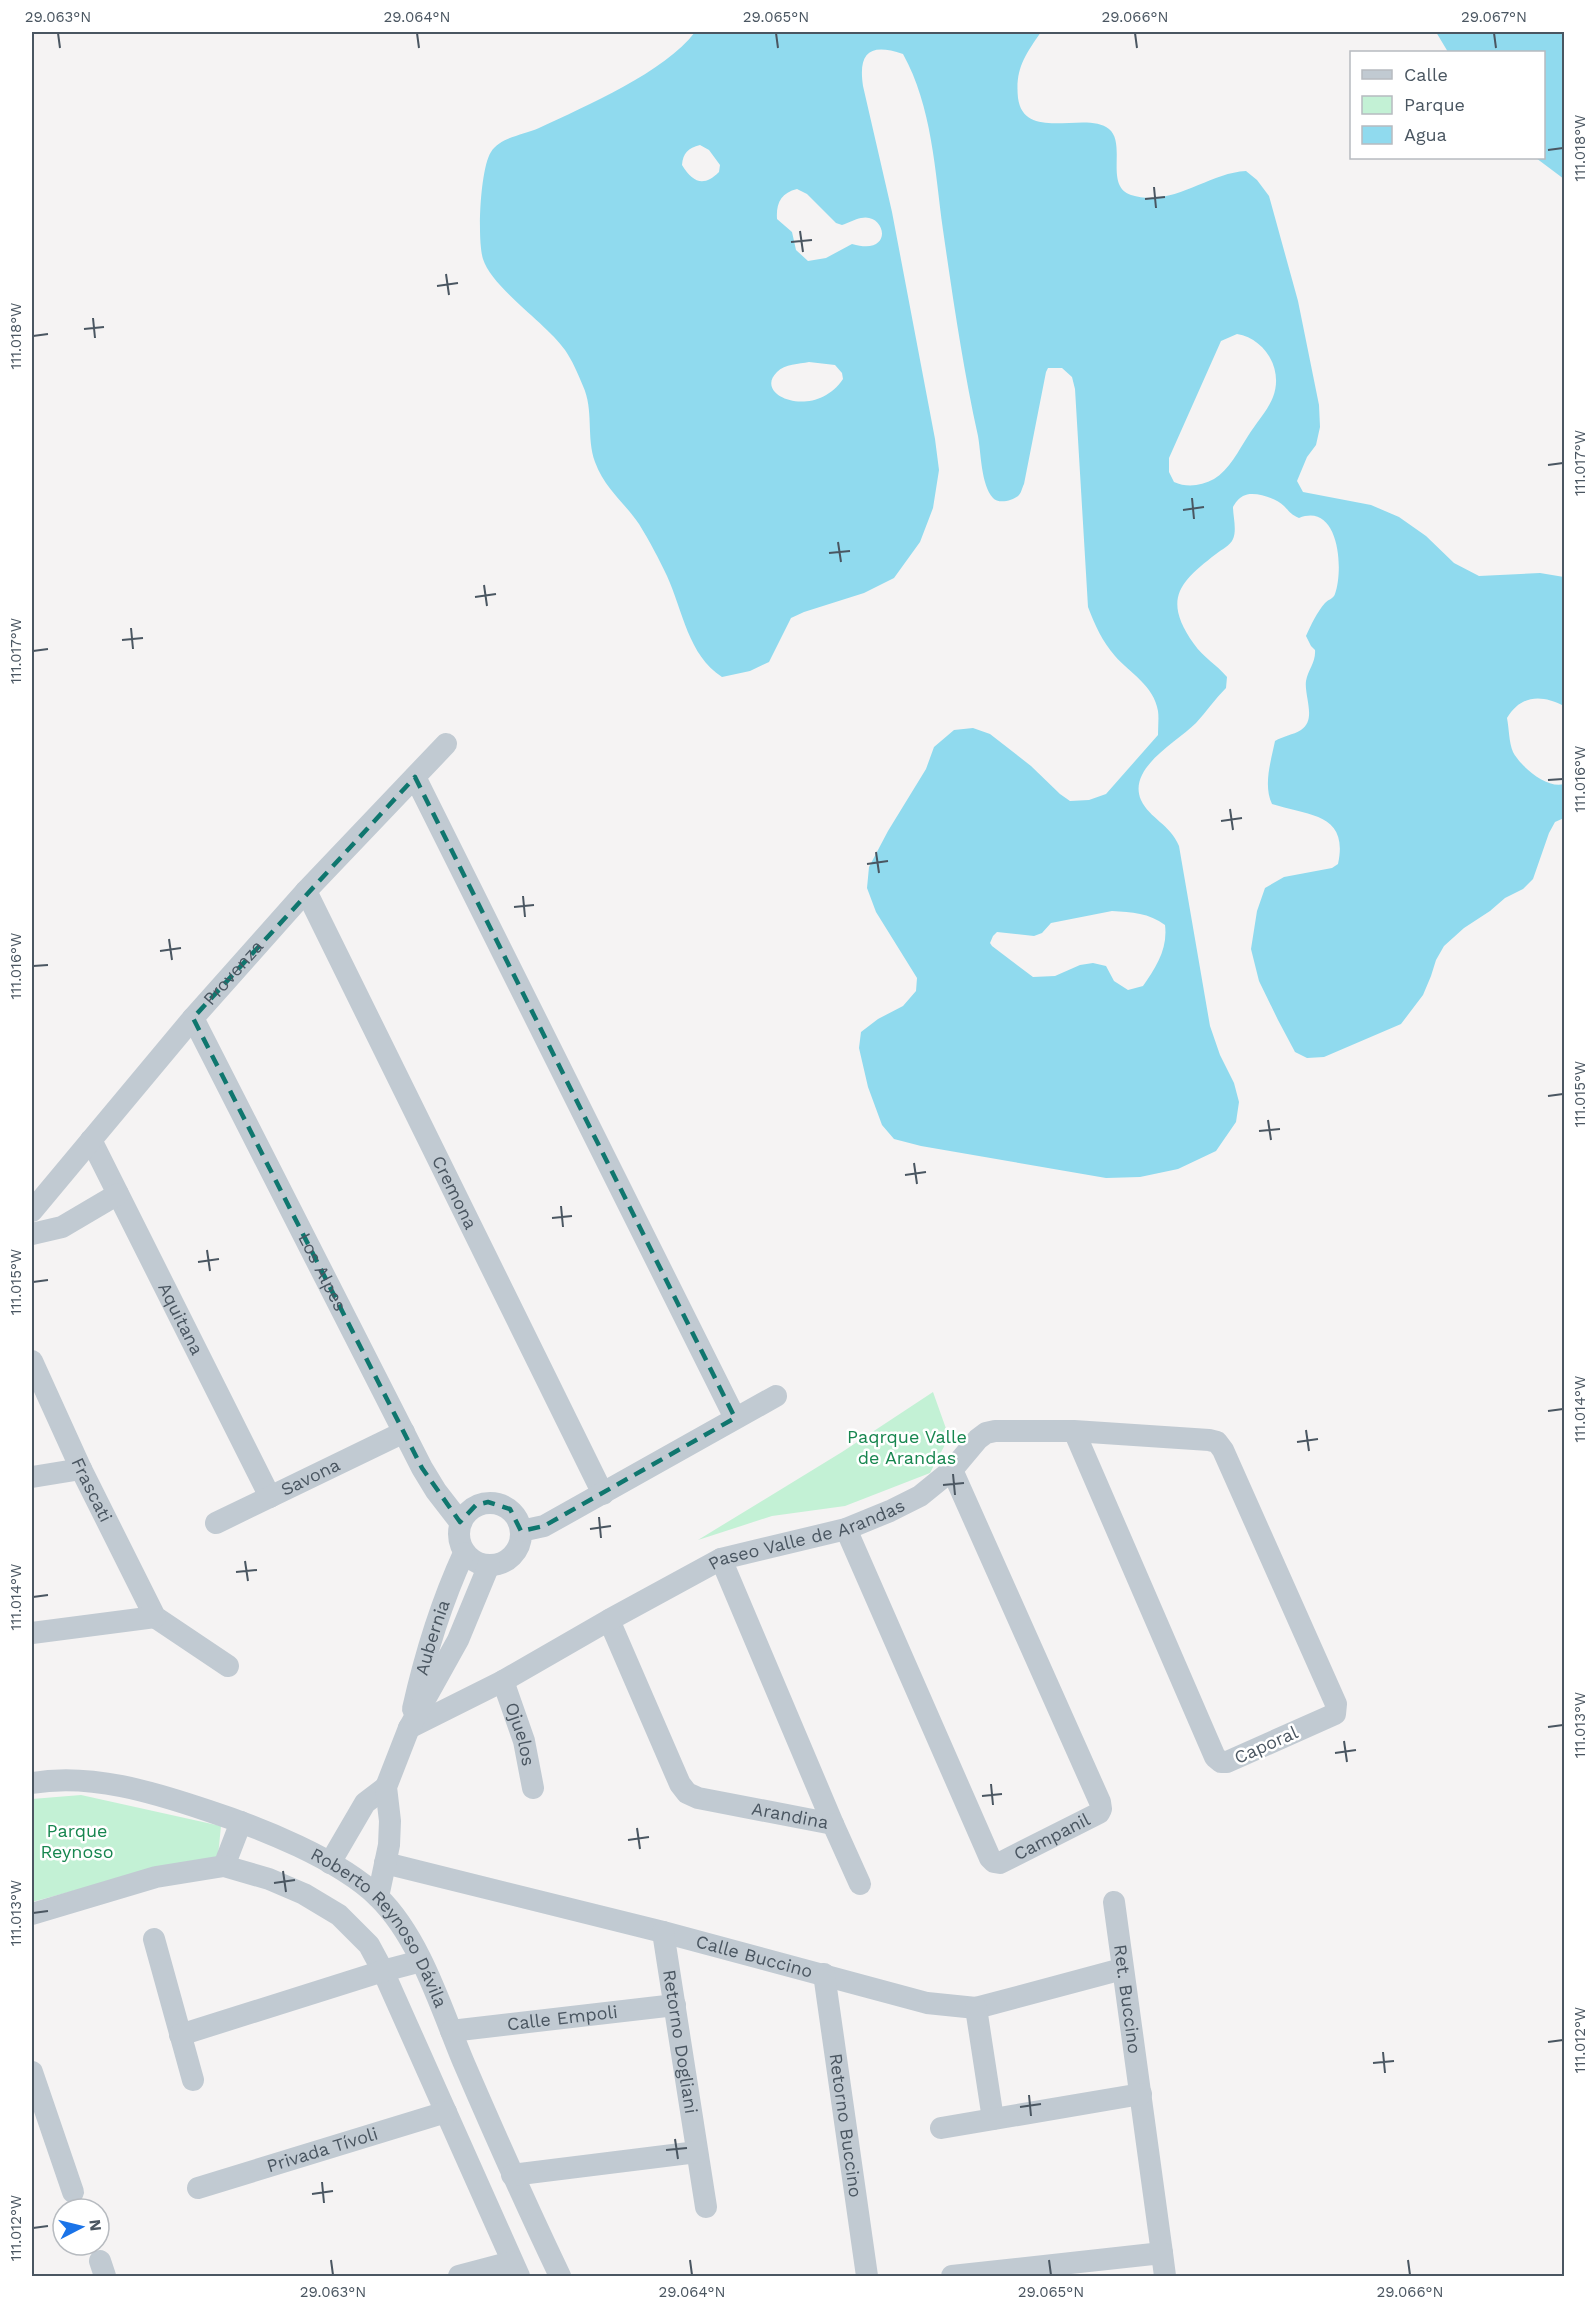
<svg xmlns="http://www.w3.org/2000/svg" width="1596" height="2308" font-family="'Work Sans',sans-serif">
<rect width="100%" height="100%" fill="#f5f3f3"/>
<!-- green -->
<path fill="#c3f1d5" d="M933 1392 949 1437 930 1473 845 1506 772 1516 698 1540 842 1452Z
M81 1795 221 1826 218 1856 202 1866 162 1867 32 1902V1799Z"/>
<!-- water -->
<path fill="#90daee" fill-rule="evenodd" d="M695 32H1041C1025 55 1015 69 1018 98 1024 143 1087 110 1109 129 1127 144 1104 186 1131 195 1173 208 1207 173 1246 171L1257 180 1269 196 1298 301 1319 405 1320 427 1316 445 1307 457 1297 481 1303 492 1371 505 1399 517 1426 536 1454 563 1479 576 1540 573 1564 577V706C1541 694 1521 695 1507 718 1509 728 1509 743 1513 752 1521 767 1547 789 1564 784V818L1555 822 1549 833 1533 879 1523 889 1505 898 1490 911 1464 928 1444 946 1436 960 1431 976 1423 995 1401 1024 1324 1057 1307 1058 1295 1052 1278 1020 1259 981 1251 949 1257 911 1265 888 1284 877 1332 868 1338 864C1349 813 1309 816 1272 804 1263 785 1271 761 1275 741 1283 736 1293 735 1301 730 1317 720 1304 696 1306 681 1308 670 1316 662 1315 650L1311 646 1306 636C1311 625 1317 612 1325 603 1329 599 1333 599 1335 594 1344 569 1339 502 1299 518 1290 514 1290 512 1284 506 1276 498 1253 490 1243 496 1239 498 1235 503 1233 507 1233 516 1237 530 1233 539 1230 546 1222 549 1216 554 1178 583 1163 600 1194 644 1203 657 1217 665 1227 677L1226 688C1215 699 1206 712 1196 723 1177 742 1127 768 1141 800 1150 819 1170 824 1179 846L1210 1026 1220 1055 1234 1083 1239 1102 1236 1122 1216 1151 1178 1169 1140 1177 1106 1178 921 1146 894 1139 882 1125 868 1087 859 1048 861 1032 878 1019 903 1006 916 991 917 978 876 912 867 888 869 867 888 831 926 769 934 747 954 730 973 728 990 734 1031 766 1060 794 1070 801 1089 800 1106 794 1158 735C1158 727 1159 718 1158 711 1154 686 1130 673 1115 656 1102 641 1095 625 1088 607L1075 389 1072 377 1062 368H1048L1046 372 1024 484C1022 488 1021 494 1018 496 1012 501 998 504 993 498 981 485 981 452 978 436 963 368 953 299 943 230 935 171 932 106 903 54 870 43 858 52 863 86L892 212 935 439 939 470 933 508 920 542 894 578 864 593 804 612 791 618 769 662 750 671 722 677C688 655 683 611 667 576 659 559 649 540 639 524 624 502 605 489 595 462 586 437 594 410 583 386 578 374 572 360 565 350 547 324 492 288 483 259 477 240 480 169 491 152 500 137 524 135 539 128 586 106 665 72 695 32ZM700 145 709 150 720 165 719 172C704 187 693 183 682 165 683 153 688 148 700 145ZM797 189 807 194 836 223 842 225C848 223 855 219 861 218 886 212 895 257 852 244L826 258 808 261 796 250 792 232 777 219C776 203 781 193 797 189ZM1237 334C1264 338 1284 369 1273 397 1268 410 1256 423 1248 436 1239 450 1229 470 1214 479 1201 486 1187 488 1174 482L1169 472V458L1221 341ZM809 362 835 365 842 373 843 379C815 421 752 396 777 372 785 364 799 364 809 362ZM1112 911C1132 912 1149 913 1165 925 1168 949 1156 967 1143 986L1128 990 1114 981 1106 966 1093 963 1080 965 1055 976 1033 977 992 946 990 943 993 936 997 932 1034 936 1042 933 1051 923Z
M1436 32H1564V179L1536 158H1544V52H1448Z"/>
<g fill="none" stroke-linecap="round" stroke-linejoin="round">
<!-- minor -->
<g stroke="#c1cad2" stroke-width="22">
<path d="M415 777 735 1418"/>
<path id="s1" d="M306 891 603 1494"/>
<path id="s2" d="M193 1018 422 1468 436 1491 460 1522"/>
<path id="s3" d="M91 1140 270 1497"/>
<path id="s4" d="M32 1211 193 1018 306 891 446 744"/>
<path d="M32 1234 62 1227 118 1194"/>
<path id="s5" d="M32 1361 81 1469 155 1617 228 1666"/>
<path d="M32 1477 81 1469"/>
<circle cx="490" cy="1534" r="31"/>
<path id="s6" d="M216 1523 404 1432"/>
<path id="s7" d="M846 1529 990 1858 994 1862 1000 1863 1099 1813 1101 1809 1100 1802 952 1470"/>
<path d="M521 1531 544 1526 776 1396"/>
<path id="s8" d="M609 1620 680 1784 687 1793 698 1798 833 1824 721 1559"/>
<path d="M32 1633 155 1617"/>
<path id="s9" d="M503 1681 524 1741 533 1788"/>
<path id="s10" d="M413 1709C425 1655 441 1603 464 1553"/>
<path id="s11" d="M409 1728 503 1681 609 1620 721 1559 846 1529 890 1511 920 1496 952 1470 978 1439 986 1433 995 1431H1074L1209 1440 1217 1442 1223 1450 1336 1704 1335 1714 1227 1762H1221L1215 1757 1074 1431"/>
<path id="s12" d="M32 1783C91 1773 153 1792 209 1811 261 1828 339 1859 378 1897 420 1938 441 2008 463 2061 494 2133 526 2205 560 2276"/>
<path d="M833 1824 860 1884"/>
<path d="M330 1863 365 1803 386 1787"/>
<path id="s13" d="M385 1863 663 1932 927 2003 976 2008 1122 1969"/>
<path d="M224 1866 241 1822"/>
<path d="M378 1897 389 1845 390 1821 386 1787 409 1728 458 1640 489 1565"/>
<path id="s14" d="M1114 1902 1162 2253"/>
<path d="M32 1914 156 1877 224 1866 269 1879 304 1894 339 1915 369 1945 383 1971 519 2276"/>
<path id="s15" d="M663 1932 706 2207"/>
<path d="M154 1939 193 2080"/>
<path id="s16" d="M824 1974 867 2276"/>
<path d="M976 2008 993 2119"/>
<path id="s17" d="M451 2031 675 2005"/>
<path d="M180 2035 383 1971 421 1961"/>
<path d="M32 2072 73 2192"/>
<path d="M941 2128 1141 2094"/>
<path d="M512 2175 697 2152"/>
<path id="s18" d="M198 2188 446 2112"/>
<path d="M100 2261 105 2276"/>
<path d="M459 2276 512 2262"/>
<path d="M952 2276 1162 2253 1165 2276"/>
</g>
</g>
<!-- marked area -->
<path fill="none" stroke="#0f766e" stroke-width="4.5" stroke-dasharray="12 8" stroke-linejoin="round" d="M415 777 735 1418 544 1526 521 1531 510 1509 488 1502 476 1505 460 1522 422 1468 193 1018Z"/>
<!-- ticks -->
<path fill="none" stroke="#4a5661" stroke-width="2" d="M58 33 60 48M417 33 419 48M776 33 778 48M1135 33 1137 48M1494 33 1496 48M1548 150 1563 148M1154 187 1156 208M1145 199 1165 197M800 231 803 252M791 242 812 240M446 274 449 295M437 286 458 283M93 318 95 338M84 329 104 327M33 336 48 334M1548 465 1563 463M1192 498 1194 519M1183 510 1204 507M838 542 841 562M829 553 850 551M484 585 487 606M475 597 496 594M131 628 133 649M122 640 143 638M33 651 48 649M1548 780 1563 779M1230 809 1233 830M1221 821 1242 818M876 852 879 873M867 864 888 861M523 896 525 917M514 907 534 905M169 939 172 960M160 951 181 948M33 966 48 965M1548 1096 1563 1094M1268 1120 1271 1140M1259 1131 1280 1129M914 1163 917 1184M905 1175 926 1172M561 1206 563 1227M552 1218 572 1216M207 1250 210 1271M198 1262 219 1259M33 1282 48 1280M1548 1411 1563 1409M1306 1430 1309 1451M1297 1442 1318 1439M953 1474 955 1495M943 1485 964 1483M599 1517 601 1538M590 1529 611 1526M245 1561 248 1581M236 1572 257 1570M33 1597 48 1595M1548 1727 1563 1725M1344 1741 1347 1762M1335 1753 1356 1750M991 1784 993 1805M982 1796 1002 1794M637 1828 640 1849M628 1840 649 1837M283 1871 286 1892M274 1883 295 1880M33 1913 48 1911M1548 2042 1563 2040M1383 2052 1385 2073M1373 2063 1394 2061M1029 2095 1031 2116M1020 2107 1041 2104M675 2139 678 2159M666 2150 687 2148M322 2182 324 2203M312 2194 333 2191M33 2228 48 2226M331 2260 333 2275M690 2260 692 2275M1049 2260 1051 2275M1408 2260 1410 2275"/>
<g text-anchor="middle" stroke-width="5" stroke-linejoin="round" paint-order="stroke">
<!-- street labels -->
<g font-size="18" fill="#4a5661" stroke="#fff">
<text dy="6" stroke="none"><textPath href="#s4" startOffset="312">Provenza</textPath></text>
<text dy="6" stroke="none"><textPath href="#s1" startOffset="336">Cremona</textPath></text>
<text dy="6" stroke="none"><textPath href="#s2" startOffset="285">Los Alpes</textPath></text>
<text dy="6" stroke="none"><textPath href="#s3" startOffset="200">Aquitana</textPath></text>
<text dy="6" stroke="none"><textPath href="#s6" startOffset="105">Savona</textPath></text>
<text dy="6" stroke="none"><textPath href="#s5" startOffset="142">Frascati</textPath></text>
<text dy="6" stroke="none"><textPath href="#s11" startOffset="444">Paseo Valle de Arandas</textPath></text>
<text dy="6" stroke="none"><textPath href="#s10" startOffset="74">Aubernia</textPath></text>
<text dy="6" stroke="none"><textPath href="#s9" startOffset="56">Ojuelos</textPath></text>
<text transform="translate(1266 1745) rotate(-24)" y="6">Caporal</text>
<text dy="6" stroke="none"><textPath href="#s8" startOffset="296">Arandina</textPath></text>
<text dy="6" stroke="none"><textPath href="#s7" startOffset="429">Campanil</textPath></text>
<text dy="6" stroke="none"><textPath href="#s12" startOffset="396">Roberto Reynoso Dávila</textPath></text>
<text dy="6" stroke="none"><textPath href="#s13" startOffset="381">Calle Buccino</textPath></text>
<text dy="6" stroke="none"><textPath href="#s14" startOffset="98">Ret. Buccino</textPath></text>
<text dy="6" stroke="none"><textPath href="#s17" startOffset="112">Calle Empoli</textPath></text>
<text dy="6" stroke="none"><textPath href="#s15" startOffset="111">Retorno Dogliani</textPath></text>
<text dy="6" stroke="none"><textPath href="#s16" startOffset="153">Retorno Buccino</textPath></text>
<text dy="6" stroke="none"><textPath href="#s18" startOffset="130">Privada Tívoli</textPath></text>
</g>
<!-- park labels -->
<g font-size="18" fill="#17864f" stroke="#fff">
<text x="907" y="1443">Paqrque Valle<tspan x="907" dy="21">de Arandas</tspan></text>
<text x="77" y="1837">Parque<tspan x="77" dy="21">Reynoso</tspan></text>
</g>
</g>
<!-- border -->
<rect width="1596" height="2308" fill="none" stroke="#ffffff" stroke-width="66"/>
<!-- legend -->
<rect x="1350" y="51" width="195" height="108" fill="#ffffff" stroke="#b7bbc0" stroke-width="1.5"/>
<rect x="1362" y="70" width="30" height="9" fill="#c1cad2" stroke="#b7bbc0" stroke-width="1.5"/>
<text x="1404" y="81" font-size="18" fill="#4a5661">Calle</text>
<rect x="1362" y="96" width="30" height="18" fill="#c3f1d5" stroke="#b7bbc0" stroke-width="1.5"/>
<text x="1404" y="111" font-size="18" fill="#4a5661">Parque</text>
<rect x="1362" y="126" width="30" height="18" fill="#90daee" stroke="#b7bbc0" stroke-width="1.5"/>
<text x="1404" y="141" font-size="18" fill="#4a5661">Agua</text>
<!-- north arrow -->
<g transform="translate(81 2227) rotate(83)"><circle r="28" fill="#ffffff" stroke="#b7bbc0" stroke-width="1.5"/>
<path d="M0-4.5L10 22L0 15L-10 22Z" fill="#1a73e8"/>
<text y="-9" font-size="16" font-weight="bold" text-anchor="middle" fill="#4a5661">N</text>
</g>
<rect x="33" y="33" width="1530" height="2242" fill="none" stroke="#4a5661" stroke-width="2"/>
<g font-size="15" text-anchor="middle" fill="#4a5661">
<text x="58" y="22">29.063°N</text>
<text x="417" y="22">29.064°N</text>
<text x="776" y="22">29.065°N</text>
<text x="1135" y="22">29.066°N</text>
<text x="1494" y="22">29.067°N</text>
<text transform="translate(1580 148) rotate(-90)" y="5">111.018°W</text>
<text transform="translate(16 336) rotate(-90)" y="5">111.018°W</text>
<text transform="translate(1580 463) rotate(-90)" y="5">111.017°W</text>
<text transform="translate(16 651) rotate(-90)" y="5">111.017°W</text>
<text transform="translate(1580 779) rotate(-90)" y="5">111.016°W</text>
<text transform="translate(16 966) rotate(-90)" y="5">111.016°W</text>
<text transform="translate(1580 1094) rotate(-90)" y="5">111.015°W</text>
<text transform="translate(16 1282) rotate(-90)" y="5">111.015°W</text>
<text transform="translate(1580 1409) rotate(-90)" y="5">111.014°W</text>
<text transform="translate(16 1597) rotate(-90)" y="5">111.014°W</text>
<text transform="translate(1580 1725) rotate(-90)" y="5">111.013°W</text>
<text transform="translate(16 1913) rotate(-90)" y="5">111.013°W</text>
<text transform="translate(1580 2040) rotate(-90)" y="5">111.012°W</text>
<text transform="translate(16 2228) rotate(-90)" y="5">111.012°W</text>
<text x="333" y="2297">29.063°N</text>
<text x="692" y="2297">29.064°N</text>
<text x="1051" y="2297">29.065°N</text>
<text x="1410" y="2297">29.066°N</text>
</g>
</svg>
